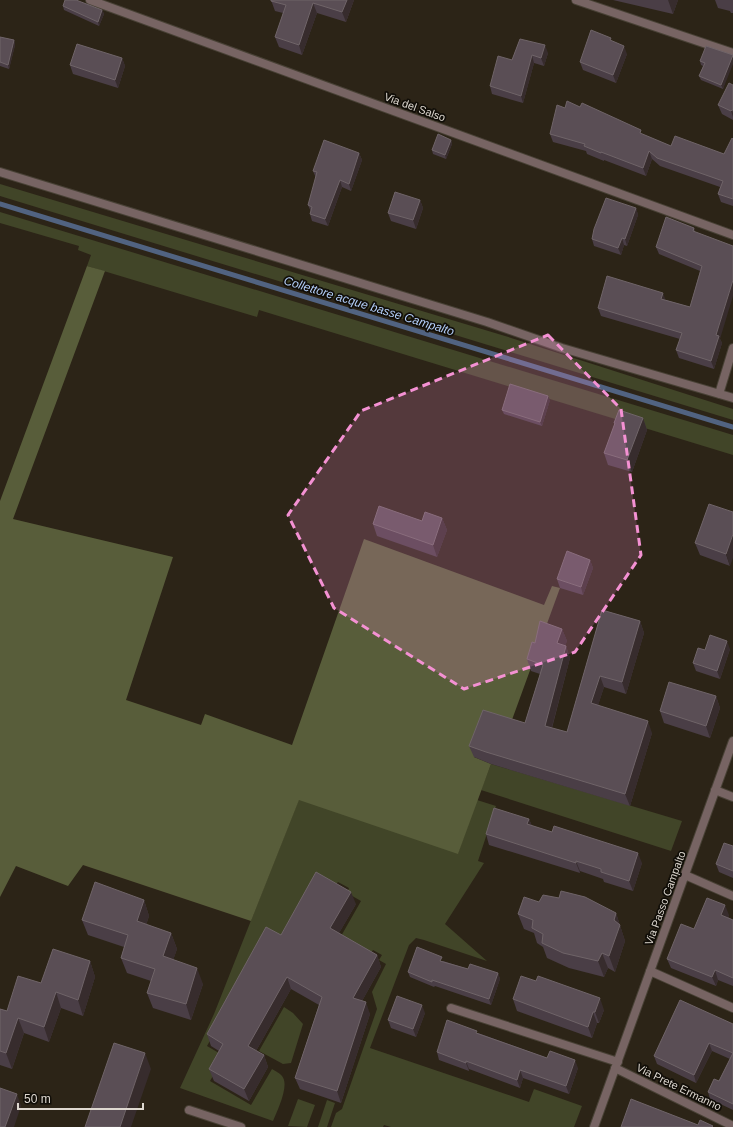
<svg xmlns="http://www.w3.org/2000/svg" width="733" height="1127" font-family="Helvetica,sans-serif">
<rect width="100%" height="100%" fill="#2c2417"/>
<!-- green -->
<path fill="#414528" d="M0 184 505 336 733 409V420L0 196Z
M0 212 733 435V455L259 310 257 317 87 266 91 255 78 250 79 246 0 223Z
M491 764 682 821 671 851 481 790Z
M299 799 458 853 477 800 496 806 478 861 484 863 445 924 487 961 424 940 416 938 409 945 370 1048 529 1102 534 1089 582 1106 574 1127H391L384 1125 383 1127H331L336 1113 342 1109 377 1009 372 992 386 964 379 960 382 955 373 950 371 953 332 952 361 901 347 893 349 888 338 882 285 943 270 935 207 1046 224 1056 210 1081 251 1105 272 1069C275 1071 280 1073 282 1076 290 1085 277 1111 273 1121L180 1088 214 1014Z
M284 1007 293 1013 303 1024 291 1063 283 1064 259 1051Z
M298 1099 315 1105 307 1127 288 1126Z
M327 1100 335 1103 327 1127H318Z"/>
<!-- forest -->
<path fill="#585d3a" d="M87 266 105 271 13 519 173 557 126 700 201 725 205 714 292 745 364 539 544 605 552 586 560 588 509 728 474 757 491 764 458 854 299 800 251 921 83 865 68 886 16 866 0 897V501Z"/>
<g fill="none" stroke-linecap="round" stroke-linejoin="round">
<!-- stream -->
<path stroke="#516381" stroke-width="5" d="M0 204 733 427"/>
<defs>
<path id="street" d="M90 0 733 235
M576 0 733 53
M0 172 487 322 562 348 733 398
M719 394 733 348
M715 790 733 797
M685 875 733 896
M650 971 733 1008
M451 1008 618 1062
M615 1068 733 1126
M189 1110 241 1127
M594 1127 733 741"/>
</defs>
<!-- street casing -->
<use href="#street" stroke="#484135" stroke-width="10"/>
<!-- street -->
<use href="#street" stroke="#776463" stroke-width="8"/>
</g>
<!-- wall -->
<path fill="#4a3e46" d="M271 0H354L346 22 317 13 302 55 279 47 275 37 283 13 275 11Z
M613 0H678L673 14Z
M715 0H733V13H731L730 11 718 8Z
M63 6 102 10 104 14 99 26 64 10Z
M0 37 14 40 15 45 9 69 0 66Z
M520 39 548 53 544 66 534 63 523 103 492 94 490 86 512 60Z
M627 54 616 83 583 70 580 62Z
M733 55 723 89 701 80 699 76 703 66 701 65 700 61Z
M122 58 125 66 118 88 73 74 70 65Z
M733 85V120L722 114 718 105Z
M550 134 643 135 671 146 724 154 733 139V206L721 202 718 194 720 187 660 166 652 159 646 176 604 160V161L587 154 586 151 553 142Z
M451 140 452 144 446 159 433 154 432 150Z
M359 153 362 160 351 191 342 187 328 226 312 221 310 214 311 212 308 205 316 178 313 171Z
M420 200 423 208 416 229 391 221 388 213Z
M636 208 638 215 627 246 624 245 621 255 594 246 592 239Z
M694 228 720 339 722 343 714 369 679 358 676 350 680 339 601 316 598 308 666 300 690 307 700 271 659 254 656 247Z
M550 400 542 426 504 414 502 410Z
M643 418 647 430 632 472 608 465 604 453 615 424 614 423Z
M709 504 730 566 700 555 695 543Z
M442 518 447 530 437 557 377 536 373 524 422 521Z
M590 560 593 568 583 595 560 588 557 579Z
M602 610 640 621 644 633 626 694 604 687 598 705 652 733 630 806 491 764 474 757 469 746 525 723 540 674 531 671 527 659 535 643 562 629 567 641 565 645 566 646 570 658 552 728 567 732Z
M730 649 720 679 696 671 693 663 705 650Z
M716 696 720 708 710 738 664 723 660 711Z
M529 819 532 826 642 863 633 891 604 882 603 879 580 871V873L489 845 486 834Z
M733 846V878L719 872 716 864Z
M144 900 149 916 146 925 171 933 177 949 173 960 203 984 191 1020 153 1008 147 993 151 981 127 973 121 958 124 947 88 935 82 920Z
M539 902 616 913 625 941 615 972 608 968 604 977 569 968 547 958 543 947 537 943 534 933 524 929 518 914Z
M356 904 339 933 377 955 381 967 362 1001 370 1014 341 1103 300 1089 295 1078 319 1005 291 989 256 1051 264 1055 268 1067 249 1101 214 1081 209 1069 219 1051 211 1046 207 1034 281 935Z
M729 915 728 917 733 920V986L718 980 716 986 671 968 667 959 694 929Z
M90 961 95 977 83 1016 61 1008 49 1042 24 1033 12 1069 0 1065V1009L7 1011 41 983Z
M443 961 468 969 498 973 500 979 491 1005 435 986 434 987 410 977 408 972Z
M513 999 604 1010 599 1023H597L592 1038 517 1011Z
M425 1013 416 1037 391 1028 388 1020Z
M733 1024V1110L710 1099 708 1092 719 1081 730 1059 712 1051 696 1083 657 1064 654 1056Z
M478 1033 547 1058 578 1068 569 1094 523 1078 520 1088 469 1069V1071L439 1060 437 1052Z"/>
<!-- shaded-wall -->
<path fill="#372c2d" d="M347 0H354L346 22 342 12Z
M668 0H678L673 14Z
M313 3 317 13 302 55 299 45Z
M102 10 104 14 99 26 98 22Z
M14 40 15 45 9 69 8 65Z
M545 45 548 53 544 66 541 58Z
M624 46 627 54 616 83 613 75Z
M532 55 534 63 523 103 521 96Z
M733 56V64L723 89 721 85Z
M122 58 125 66 118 88 115 80Z
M732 110 733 113V117L731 111Z
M451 140 452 144 446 159 445 155Z
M649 151 652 159 646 176 643 168Z
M359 153 362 160 351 191 349 184Z
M340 180 342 187 328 226 325 219Z
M420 200 423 208 416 229 413 220Z
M636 208 638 215 627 246 625 239Z
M622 238 624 245 621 255 618 248Z
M733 280V296L720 339 722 343 714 369 711 361 716 335Z
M663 293 666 301 661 299Z
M548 396 550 400 542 426 540 422Z
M643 418 647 430 632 472 627 460Z
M442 518 447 530 437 557 433 545Z
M733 534V558L730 566 726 554Z
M590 560 593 568 583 595 581 587Z
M640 621 644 633 626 694 622 682Z
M562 629 567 641 562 655 557 643Z
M727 641 730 649 720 679 717 671Z
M566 646 570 658 549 738 545 726Z
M600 676 604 687 595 715 591 703Z
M716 696 720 708 710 738 706 726Z
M648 721 652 733 630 806 625 794Z
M529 819 533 829 527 824Z
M638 853 642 863 633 891 629 881Z
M576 861 580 871V873L576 863Z
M351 892 356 904 335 940 330 928Z
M144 900 149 916 142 937 137 921Z
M725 905 729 915 725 924 721 915Z
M616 913 625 941 615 972 609 956Z
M171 933 177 949 169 972 163 956Z
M602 953 608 968 604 977 598 961Z
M377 955 381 967 357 1010 353 998Z
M90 961 95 977 83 1016 78 1000Z
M197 968 203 984 191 1020 186 1004Z
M715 970 718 980 716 986 712 977Z
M498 973 500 979 491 1005 489 999Z
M287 977 291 989 252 1058 248 1046Z
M56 992 61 1008 49 1042 44 1027Z
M600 998 604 1010 599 1023 595 1012Z
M366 1002 370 1014 341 1103 337 1091Z
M422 1005 425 1013 416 1037 413 1029Z
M593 1012 597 1023 592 1038 588 1027Z
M18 1018 24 1033 12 1069 6 1053Z
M709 1043 712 1051 696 1083 694 1075Z
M145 1053 151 1069 131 1127H120Z
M264 1055 268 1067 249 1101 244 1089Z
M575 1060 578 1068 569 1094 566 1086Z
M466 1061 469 1069V1071L466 1063Z
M520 1070 523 1078 520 1088 517 1080Z
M17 1094 21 1106 14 1127H5Z"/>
<!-- building -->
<path fill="#5a4e55" stroke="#6f6468" d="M65 0H76L102 10 98 22 63 6Z
M271 0H347L342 12 313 3 299 45 275 37 286 5 271 1Z
M591 30 611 38 610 40 624 46 613 75 580 62Z
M0 37 14 40 8 65 0 62Z
M520 39 545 45 541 58 532 55 521 96 490 86 498 56 512 60Z
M77 44 122 58 115 80 70 65Z
M706 46 733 55 721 85 699 76 705 63 700 61Z
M729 83 733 85V110H732L731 111 718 105Z
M567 101 580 107 582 103 641 130 640 133 671 146 675 136 724 154 732 138 733 139V199L718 194 723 181 657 158 649 151 643 168 601 152V153L584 146 585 144 550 134 557 105 565 108Z
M438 134 451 140 445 155 432 150Z
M324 140 359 153 349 184 340 180 325 219 310 214 312 207 308 205 317 172 313 171Z
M395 192 420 200 413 220 388 213Z
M606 198 636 208 625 239 622 238 618 248 592 239 594 229Z
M666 217 694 228 693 231 733 246V280L716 335 719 336 711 361 676 350 682 333 598 308 607 276 663 293 661 299 690 307 702 266 656 247Z
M510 384 548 396 540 422 502 410Z
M619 410 643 418 627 460 604 453 615 423H614Z
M709 504 733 512V534L726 554 695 543Z
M379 506 422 521 425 512 442 518 433 545 373 524Z
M567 551 590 560 581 587 557 579Z
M602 610 640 621 622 682 600 676 591 703 648 721 625 794 486 752 469 746 483 710 525 723 543 665 527 659 532 642 535 643 540 621 562 629 557 643 566 646 545 726 567 732Z
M710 635 727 641 717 671 693 663 698 648 705 650Z
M669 682 716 696 706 726 660 711Z
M494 808 529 819 527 824 552 832 554 826 638 853 629 881 601 872V869L576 861V863L486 834Z
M724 843 733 846V871L716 864Z
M316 872 351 892 330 928 377 955 353 998 366 1002 337 1091 295 1078 322 997 287 977 248 1046 264 1055 244 1089 209 1069 223 1044 207 1034 266 927 281 935Z
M95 882 144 900 137 921 171 933 163 956 197 968 186 1004 147 993 155 969 121 958 128 935 82 920Z
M561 891 585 897 616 913 614 920 620 925 609 956 602 953 598 961 563 953 542 943 543 934 532 928 533 920 518 914 524 897 539 902 543 895 559 898Z
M707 898 725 905 721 915 733 920V978L715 970 712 977 667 959 681 924 694 929Z
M417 947 442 957 440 961 468 969 470 964 498 973 489 999 432 980V982L408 972Z
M53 949 90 961 78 1000 56 992 44 1027 18 1018 6 1053 0 1051V1009L7 1011 18 976 41 983Z
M521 976 536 981 538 976 600 998 595 1012H593L588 1027 513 999Z
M397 996 422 1005 413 1029 388 1020Z
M680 1000 733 1024V1053L709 1043 694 1075 654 1056Z
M447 1020 477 1031 476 1033 547 1058 550 1051 575 1060 566 1086 520 1070 517 1080 466 1061V1063L437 1052Z
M114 1043 145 1053 120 1127H85Z
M733 1053V1104L708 1092 714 1079 719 1081Z
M0 1088 17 1094 5 1127H0Z
M631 1099 698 1125 700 1120 713 1126 712 1127H621Z"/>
<!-- marked area -->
<path fill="#f491d3" fill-opacity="0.2" stroke="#f491d3" stroke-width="3" stroke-dasharray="8 5" stroke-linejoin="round" d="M548 335 621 409 641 555 575 652 464 689 334 608 288 515 361 411Z"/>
<g text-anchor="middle" stroke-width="3.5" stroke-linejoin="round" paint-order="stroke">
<!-- street labels -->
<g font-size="11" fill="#ded8d0" stroke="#110e08">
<text transform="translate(415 107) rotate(20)" y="4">Via del Salso</text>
<text transform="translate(665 898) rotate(-70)" y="4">Via Passo Campalto</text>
<text transform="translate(679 1087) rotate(26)" y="4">Via Prete Ermanno</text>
</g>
<!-- water labels -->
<g font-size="12" font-style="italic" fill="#b4cffa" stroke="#110e08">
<text transform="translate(369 306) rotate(17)" y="4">Collettore acque basse Campalto</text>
</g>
</g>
<!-- scale -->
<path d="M18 1103v6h125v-6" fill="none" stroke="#ded8d0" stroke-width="2"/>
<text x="24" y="1103" font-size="12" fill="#ded8d0" stroke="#110e08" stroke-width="3" paint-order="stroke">50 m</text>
</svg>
